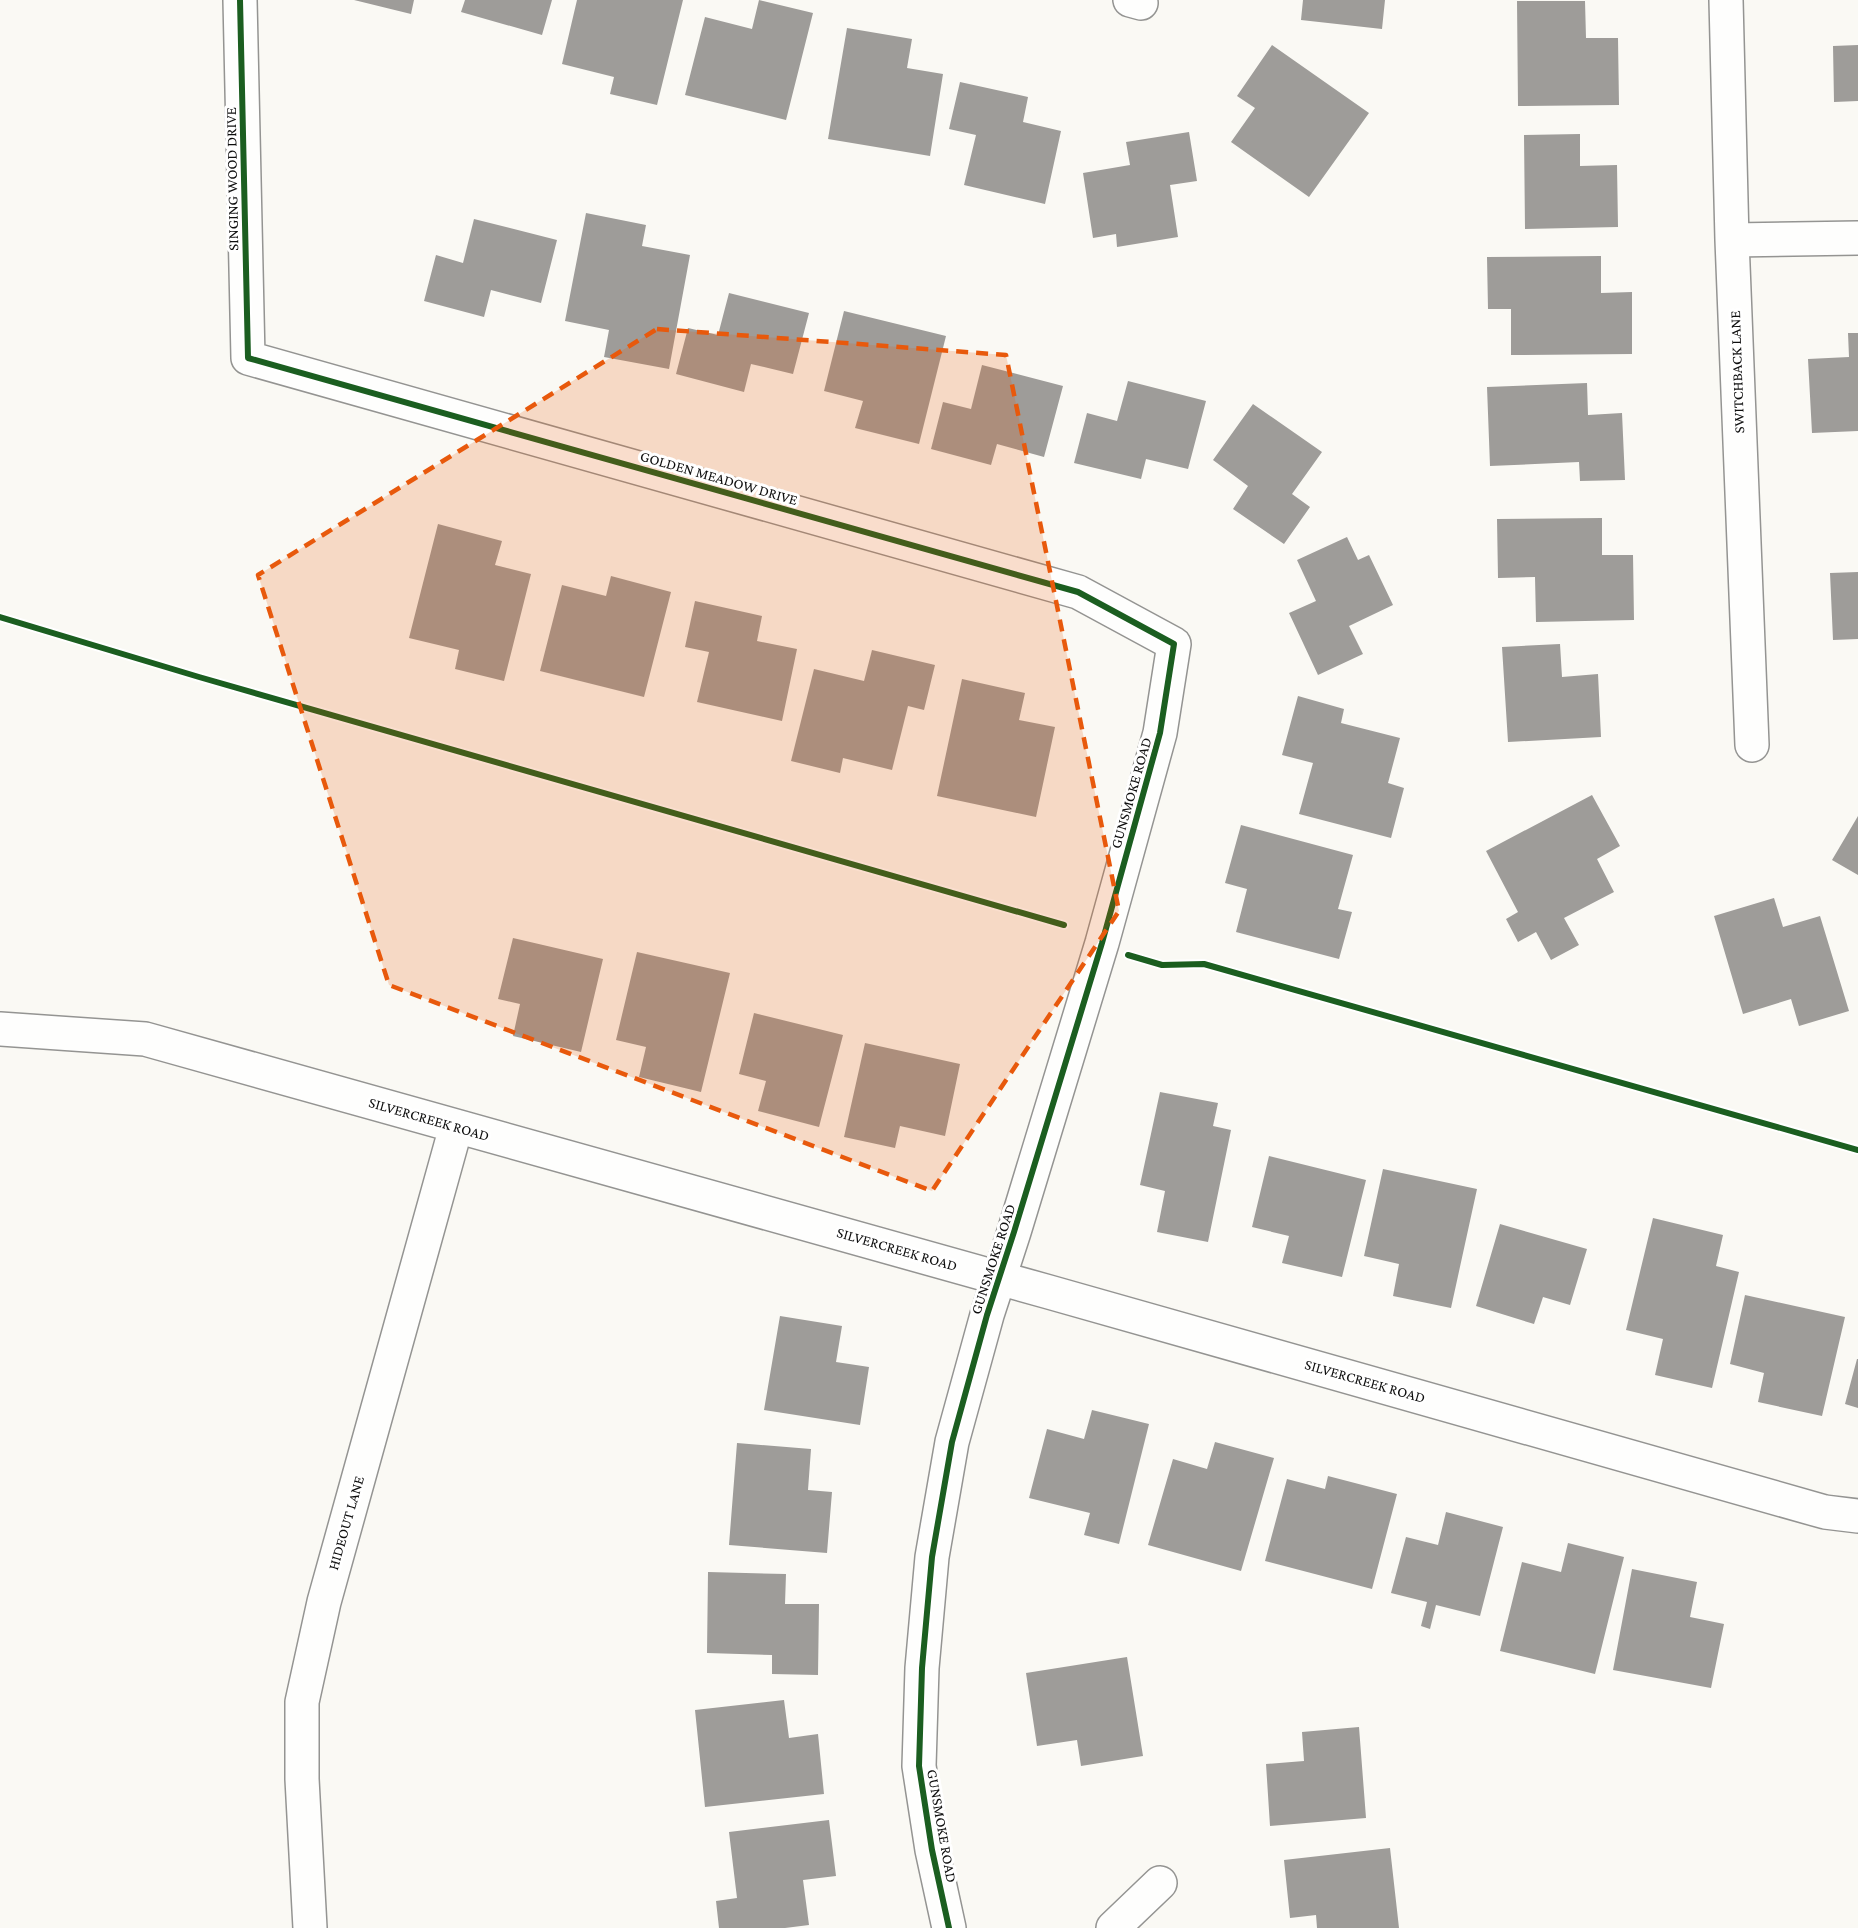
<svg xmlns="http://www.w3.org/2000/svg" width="1858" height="1928" font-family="'Crimson Pro',serif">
<rect width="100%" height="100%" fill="#faf9f4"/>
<!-- building -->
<path fill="#9e9c99" d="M354 0H414L411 14Z
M465 0H552L542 35 461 12Z
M577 0H683L657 105 610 94 614 77 562 64Z
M759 0 813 13 786 120 685 95 705 17 752 29Z
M1303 0H1385L1382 29 1301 20Z
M1517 1H1585L1586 38H1618L1619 105 1518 106Z
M847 28 912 39 907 68 943 74 930 156 828 139Z
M1272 45 1369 113 1309 197 1231 142 1255 108 1237 96Z
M1858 45V101L1834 102 1833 46Z
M960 82 1028 97 1023 122 1061 131 1045 204 964 185 976 135 949 129Z
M1189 132 1197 181 1170 185 1178 237 1117 247 1116 234 1093 238 1083 173 1130 165 1126 142Z
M1580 134V166L1617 165 1618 227 1525 229 1524 135Z
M586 213 646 225 642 246 690 255 669 369 604 357 609 330 565 321Z
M474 219 557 240 541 303 491 290 484 317 424 301 436 255 463 263Z
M1601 256V293L1632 292V354L1511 355V309H1488L1487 257Z
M729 293 809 313 793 374 751 364 744 392 676 374 688 328 718 335Z
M844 311 946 336 919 444 855 428 863 401 824 391Z
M1848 333H1858V431L1812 433 1808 359 1849 357Z
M982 365 1063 386 1044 457 997 444 991 465 931 449 943 402 971 409Z
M1128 381 1206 401 1188 469 1146 459 1141 479 1074 463 1087 413 1117 421Z
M1587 383 1588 415 1622 413 1625 480 1580 481 1579 462 1490 466 1487 387Z
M1253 404 1322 452 1292 494 1310 507 1284 544 1233 509 1248 486 1213 460Z
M1602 518V555H1633L1634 620 1536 622 1535 577 1498 578 1497 519Z
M438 524 502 541 495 565 531 574 504 681 455 669 459 650 409 638Z
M1347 537 1358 560 1369 555 1393 605 1349 626 1363 654 1318 675 1289 613 1316 601 1297 560Z
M1858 572V639L1833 640 1830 573Z
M611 576 671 592 644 697 540 671 562 585 606 596Z
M695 601 762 616 757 641 797 649 782 721 697 702 709 652 685 647Z
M1560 644 1562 677 1598 674 1601 737 1508 742 1502 647Z
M872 650 935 665 924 710 908 706 892 770 843 758 840 773 791 761 814 669 864 681Z
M962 679 1025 693 1019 720 1055 727 1036 817 937 796Z
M1298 696 1344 709 1341 723 1400 738 1388 783 1404 788 1391 838 1299 814 1313 763 1282 755Z
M1592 795 1620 846 1597 859 1614 892 1564 918 1579 945 1551 960 1536 932 1518 942 1506 919 1518 912 1486 851Z
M1858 816V875L1832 860Z
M1241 825 1353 855 1338 909 1352 912 1339 959 1236 932 1247 889 1225 883Z
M1774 898 1783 927 1820 916 1849 1011 1799 1026 1791 999 1743 1014 1714 916Z
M513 938 603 959 581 1052 513 1036 520 1004 498 999Z
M637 952 730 973 701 1092 639 1077 646 1047 616 1040Z
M754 1013 843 1035 819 1127 758 1111 766 1081 739 1074Z
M865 1043 960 1064 945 1136 900 1126 895 1148 844 1137Z
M1160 1092 1218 1103 1213 1126 1231 1130 1208 1242 1157 1232 1165 1191 1140 1185Z
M1269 1156 1366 1180 1342 1277 1282 1263 1289 1236 1252 1227Z
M1383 1169 1477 1189 1451 1308 1393 1296 1399 1264 1364 1256Z
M1653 1218 1723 1235 1716 1266 1739 1272 1712 1388 1655 1375 1663 1339 1626 1330Z
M1500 1224 1587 1249 1570 1305 1543 1297 1534 1324 1476 1306Z
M1745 1295 1845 1317 1822 1416 1758 1402 1764 1373 1730 1364Z
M780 1316 842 1326 836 1362 869 1367 860 1425 764 1410Z
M1857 1359H1858V1408L1845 1404Z
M1092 1410 1149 1424 1119 1544 1084 1535 1090 1513 1029 1498 1047 1429 1084 1439Z
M1215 1442 1274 1458 1241 1571 1148 1545 1173 1459 1207 1469Z
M737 1443 811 1449 808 1490 832 1492 827 1553 729 1545Z
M1328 1476 1397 1494 1372 1589 1265 1561 1287 1479 1325 1489Z
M1446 1512 1503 1527 1480 1616 1436 1605 1430 1629 1421 1626 1427 1602 1391 1593 1406 1537 1438 1545Z
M1568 1543 1624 1557 1595 1674 1500 1651 1522 1562 1561 1572Z
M1632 1569 1697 1582 1690 1617 1724 1624 1711 1688 1613 1670Z
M708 1572 786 1574 785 1604H819L818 1675 772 1674V1655L707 1653Z
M1127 1657 1143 1756 1081 1766 1077 1740 1037 1746 1026 1673Z
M784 1700 789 1738 818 1734 824 1794 705 1807 695 1710Z
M1359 1727 1366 1818 1270 1826 1266 1764 1304 1761 1302 1732Z
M829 1820 836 1876 803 1880 809 1925 785 1928H719L716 1901 737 1898 729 1832Z
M1390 1848 1399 1928H1317L1316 1915 1290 1918 1284 1860Z"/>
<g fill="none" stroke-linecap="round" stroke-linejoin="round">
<defs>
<path id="street" d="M240 0 248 358 1078 592 1174 644 1160 733 1102 943 1014 1232 987 1315 952 1442 932 1557 922 1668 919 1766 932 1850 949 1928
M1130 0 1141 3
M1726 0 1732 240 1752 745
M1732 240 1858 238
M0 1029 145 1039 1049 1292 1825 1512 1858 1516
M310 1928 302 1779V1702L324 1602 456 1127
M1113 1928 1160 1883"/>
</defs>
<!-- street casing -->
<use href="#street" stroke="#949492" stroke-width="36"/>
<!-- street -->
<use href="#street" stroke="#fefefd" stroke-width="33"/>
<defs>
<path id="cycleway" d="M240 0 248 358 1078 592 1174 644 1160 733 1102 943 1014 1232 987 1315 952 1442 932 1557 922 1668 919 1766 932 1850 949 1928
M0 617 199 677 1064 925
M1128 955 1162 965 1204 964 1858 1150"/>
</defs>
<!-- cycleway casing -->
<use href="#cycleway" stroke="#fff" stroke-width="10"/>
<!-- cycleway -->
<use href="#cycleway" stroke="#1b5e20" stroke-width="6"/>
</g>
<!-- marked area -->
<path fill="#e8590c" fill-opacity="0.2" stroke="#e8590c" stroke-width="4.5" stroke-dasharray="12 8" stroke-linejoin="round" d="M657 329 1006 355 1119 911 932 1191 389 985 258 575Z"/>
<g text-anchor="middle" stroke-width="6" stroke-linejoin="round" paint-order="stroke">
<!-- street labels -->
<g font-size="15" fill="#0e0e0e" stroke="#fff">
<text transform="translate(232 179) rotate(-91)" y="5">SINGING WOOD DRIVE</text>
<text transform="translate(1737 372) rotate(-92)" y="5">SWITCHBACK LANE</text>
<text transform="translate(719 478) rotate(16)" y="5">GOLDEN MEADOW DRIVE</text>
<text transform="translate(1131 793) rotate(-74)" y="5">GUNSMOKE ROAD</text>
<text transform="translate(429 1119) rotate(16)" y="5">SILVERCREEK ROAD</text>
<text transform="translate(897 1249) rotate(16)" y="5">SILVERCREEK ROAD</text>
<text transform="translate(993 1259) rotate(-72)" y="5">GUNSMOKE ROAD</text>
<text transform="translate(1365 1381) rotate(16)" y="5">SILVERCREEK ROAD</text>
<text transform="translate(346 1523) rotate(-74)" y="5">HIDEOUT LANE</text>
<text transform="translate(942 1826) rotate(80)" y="5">GUNSMOKE ROAD</text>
</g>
</g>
</svg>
